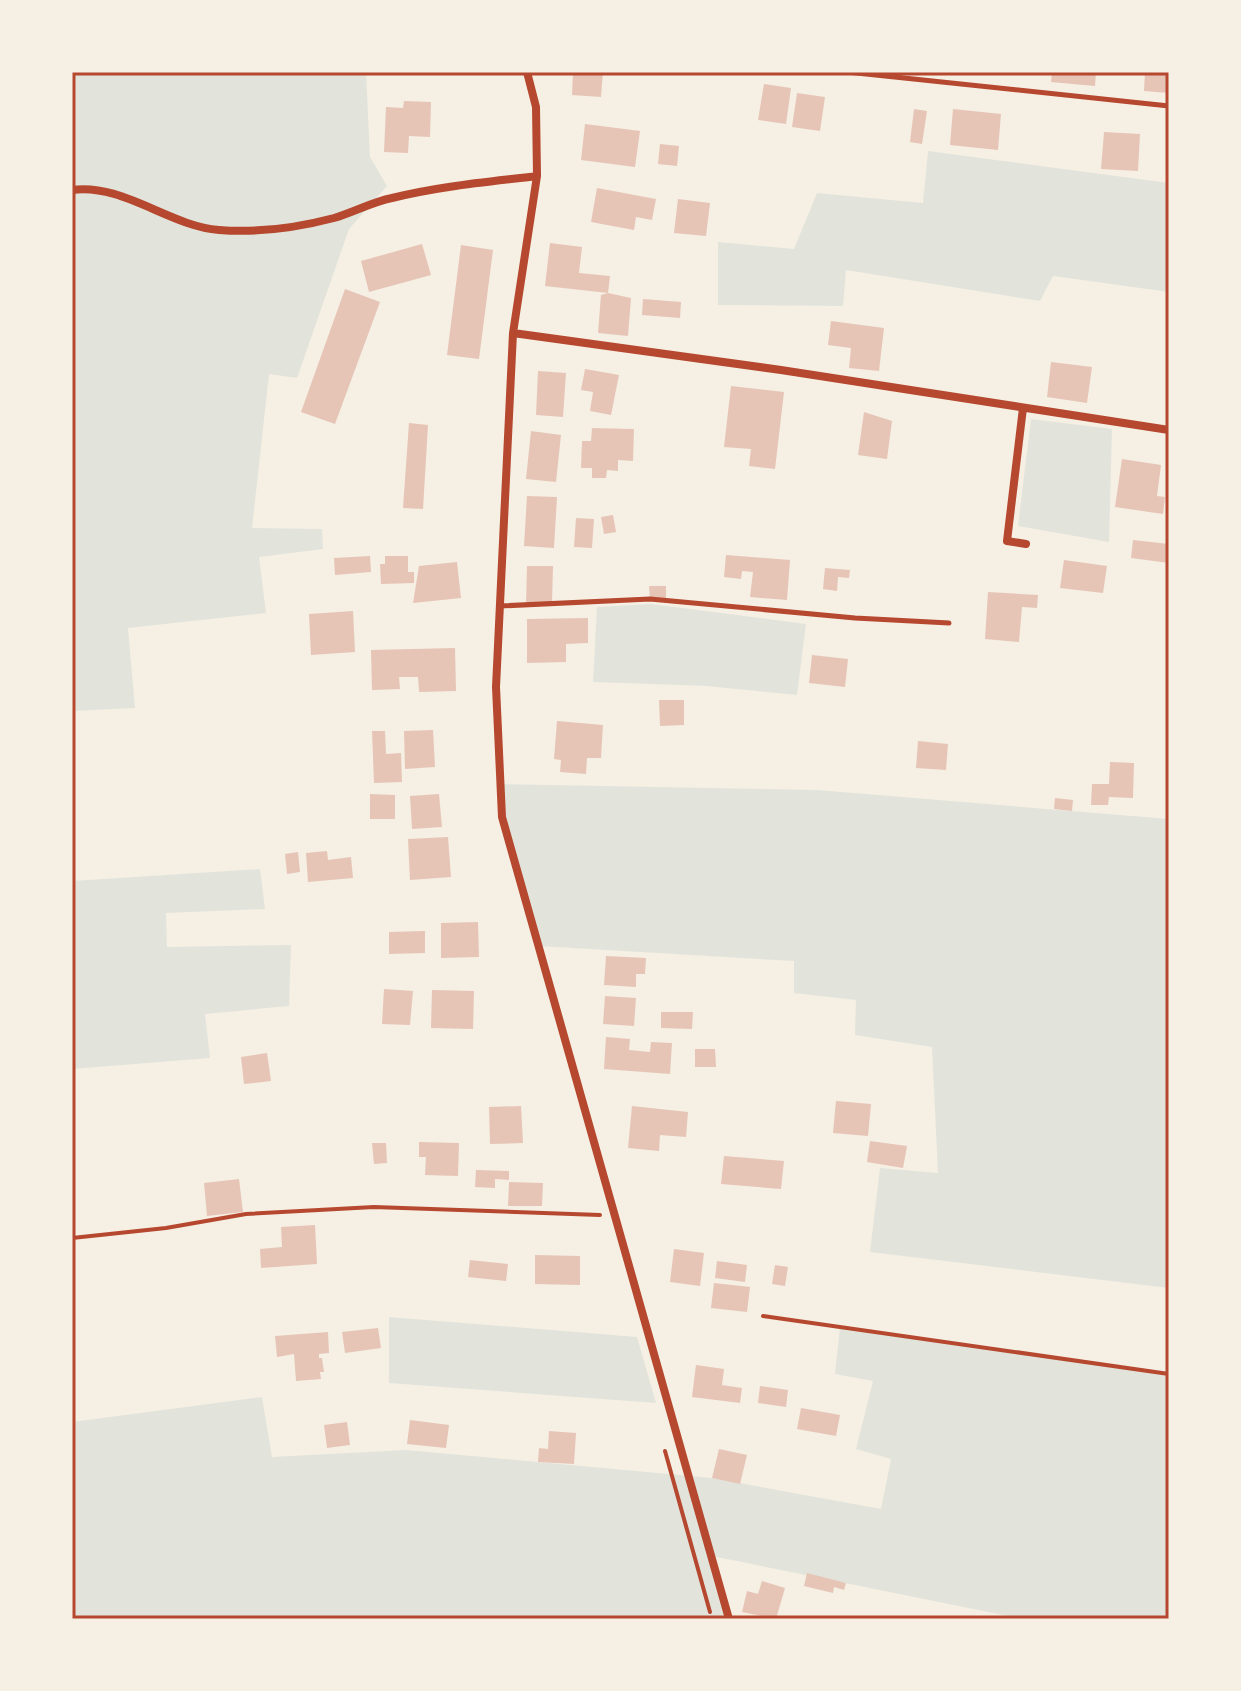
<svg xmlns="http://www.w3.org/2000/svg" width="1241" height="1691" font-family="Rubik,sans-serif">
<rect width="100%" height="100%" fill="#f6efe4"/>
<!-- green -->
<path fill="#e2e4dc" d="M72 72H366L370 157 387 186 349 229 297 378 269 374 252 528 322 529 323 549 259 557 266 613 128 628 135 708 72 711Z
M928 151 1169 183V292L1053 276 1040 301 846 270 843 306 718 305V242L794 249 817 193 923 203Z
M1031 419 1112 429 1109 542 1018 526Z
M651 604 806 624 797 695 707 686 593 682 597 607Z
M500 784 817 790 1169 819V1288L870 1252 880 1168 938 1173 932 1047 855 1035 856 1000 794 993V961L538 946 502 817Z
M260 869 265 909 166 913 167 947 291 945 289 1006 205 1014 210 1058 72 1069V881Z
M389 1317 637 1337 656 1403 389 1383Z
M840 1327 1169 1374V1619H1023L712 1556 729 1619H72V1422L262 1397 272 1457 406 1450 712 1478 881 1509 891 1459 856 1449 873 1381 835 1374Z"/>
<!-- building -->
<path fill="#e6c5b7" d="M573 72H603L601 97 572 95Z
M1052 72H1096L1095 86 1051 82Z
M1145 72H1169V93L1144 91Z
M764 84 791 88 786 124 758 120Z
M797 93 825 97 820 131 792 127Z
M404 101 431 102 430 137 409 136 408 153 384 152 386 107 403 108Z
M914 109 927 111 922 144 910 142Z
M953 109 1001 114 998 150 950 145Z
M585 124 640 131 635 167 581 160Z
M1104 132 1140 134 1138 171 1101 169Z
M660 144 679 146 677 166 658 164Z
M597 188 656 199 652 220 636 217 634 230 591 222Z
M678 199 710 203 706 236 674 233Z
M550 243 582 247 579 273 610 276 608 293 545 286Z
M422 244 431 275 369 292 361 261Z
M461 245 493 250 479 359 447 355Z
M345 289 380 302 335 424 301 412Z
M608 293 631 298 628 336 598 333 601 295Z
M643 299 681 302 680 318 642 315Z
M831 321 884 328 879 371 849 368 851 348 828 345Z
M1051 362 1092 367 1087 403 1047 397Z
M585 369 619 375 611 415 590 411 593 392 581 390Z
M538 371 566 373 563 417 536 415Z
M731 386 784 392 775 469 749 466 751 449 724 447Z
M864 412 892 421 887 459 858 455Z
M409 423 428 425 423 509 403 508Z
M592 428 634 429 633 461 618 460V471L607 470 606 478H592V468H581L582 441H591Z
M531 431 561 435 556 482 526 479Z
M1122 459 1161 465 1157 496 1165 497 1163 514 1115 507Z
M527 496 557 497 554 548 524 546Z
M613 515 616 532 604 534 601 517Z
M576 518 594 519 592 548 574 547Z
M1133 540 1169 544V563L1131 558Z
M726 555 790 560 787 600 750 597 753 572 742 571 741 579 724 577Z
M370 556 371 572 335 575 334 558Z
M385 556H408V572H414V583L381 584 380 564H385Z
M1064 560 1107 566 1103 593 1060 588Z
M457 562 461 598 413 603 419 566Z
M527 566H553L552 603H526Z
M825 568 850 570 849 578 838 577 837 591 823 589Z
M649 586H666V599H650Z
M988 592 1038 595 1037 608 1022 607 1019 642 985 639Z
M353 611 355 652 311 655 309 614Z
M588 618V643L566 644V662L527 663V619Z
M455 648 456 691 419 692 418 677H399L400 689 372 690 371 650Z
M812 655 848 659 845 687 809 683Z
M659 700H684V725L660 726Z
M557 721 603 725 601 758H587L586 774 560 772 561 760 554 759Z
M433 730 435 767 405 769 404 731Z
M372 731H385L386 754 401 753 402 782 374 783Z
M918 741 948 744 946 770 916 768Z
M1110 762 1134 763 1133 798 1109 797 1108 805H1091L1092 784H1109Z
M370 794 395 795V819H370Z
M439 794 442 827 412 829 410 796Z
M1055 798 1073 800 1072 811 1054 809Z
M448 837 451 877 410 880 408 839Z
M327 851 328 860 351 857 353 878 308 882 306 853Z
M298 852 300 872 287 874 285 854Z
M478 922 479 957 441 958V923Z
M425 931V953L389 954V932Z
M606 956 646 958 645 974H636V987L604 985Z
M384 989 413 991 410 1025 382 1024Z
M432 990 474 991 473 1029 431 1028Z
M605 996 636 998 634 1026 603 1024Z
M661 1012H693L692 1029 661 1028Z
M606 1037 630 1039 629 1050 650 1052 651 1042 672 1043 670 1074 604 1069Z
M695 1049H715L716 1067H695Z
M267 1053 271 1081 244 1084 241 1057Z
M836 1101 871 1104 868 1136 833 1133Z
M521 1106 523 1143 490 1144 489 1107Z
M632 1106 688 1112 686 1137 660 1135 659 1151 628 1148Z
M870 1141 907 1146 903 1168 867 1162Z
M419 1142 459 1143 458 1176 425 1175 426 1157H419Z
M372 1143H386L387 1163 374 1164Z
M724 1156 784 1161 781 1189 721 1184Z
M476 1170 509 1171V1180L495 1179V1188L475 1187Z
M239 1179 243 1212 207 1216 204 1183Z
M509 1182 543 1183 542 1206H508Z
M315 1225 317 1264 261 1268 260 1249 282 1247 281 1227Z
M674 1249 704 1253 700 1286 670 1282Z
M535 1255 580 1256V1285L535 1284Z
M470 1260 508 1264 506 1281 468 1277Z
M717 1261 747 1265 745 1282 715 1278Z
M775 1265 788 1267 785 1286 772 1284Z
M714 1283 750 1287 747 1312 711 1308Z
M378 1328 381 1348 345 1353 342 1332Z
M328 1332 329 1353 319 1354V1358H322L324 1372H320L321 1379 296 1381 294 1354 277 1357 275 1336Z
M696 1365 724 1369 722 1385 742 1388 740 1403 692 1397Z
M760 1386 788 1390 786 1407 758 1403Z
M801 1408 840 1415 836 1436 797 1429Z
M410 1420 449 1425 446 1448 407 1444Z
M347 1422 350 1445 327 1448 324 1425Z
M549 1431 576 1433 574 1464 538 1462 539 1448 548 1449Z
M719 1449 747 1455 740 1484 712 1478Z
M807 1573 846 1583 844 1590 834 1587 833 1593 804 1586Z
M762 1581 785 1588 776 1619 742 1612 747 1591 758 1594Z"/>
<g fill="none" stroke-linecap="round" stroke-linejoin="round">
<!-- path -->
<path stroke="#b5482f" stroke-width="4" d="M72 1238 166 1228 246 1214 374 1207 600 1215
M763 1316 1169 1374
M665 1451 710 1612"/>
<!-- service -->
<path stroke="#b5482f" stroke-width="5" d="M847 72 1169 106
M500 606 650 599 855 618 949 623"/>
<!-- minor -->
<path stroke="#b5482f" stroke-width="8" d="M527 72 536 107 537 176 513 333 496 687 502 817 729 1619
M72 190C123 183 169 226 219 230 257 233 296 228 334 218 354 212 372 202 392 198 440 186 488 182 537 176
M513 333 781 370 1169 430
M1023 408 1007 541 1026 544"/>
</g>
<!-- border -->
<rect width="1241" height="1691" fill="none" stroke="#f6efe4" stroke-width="148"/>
<rect x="74" y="74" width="1093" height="1543" fill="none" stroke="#b5482f" stroke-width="3"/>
</svg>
